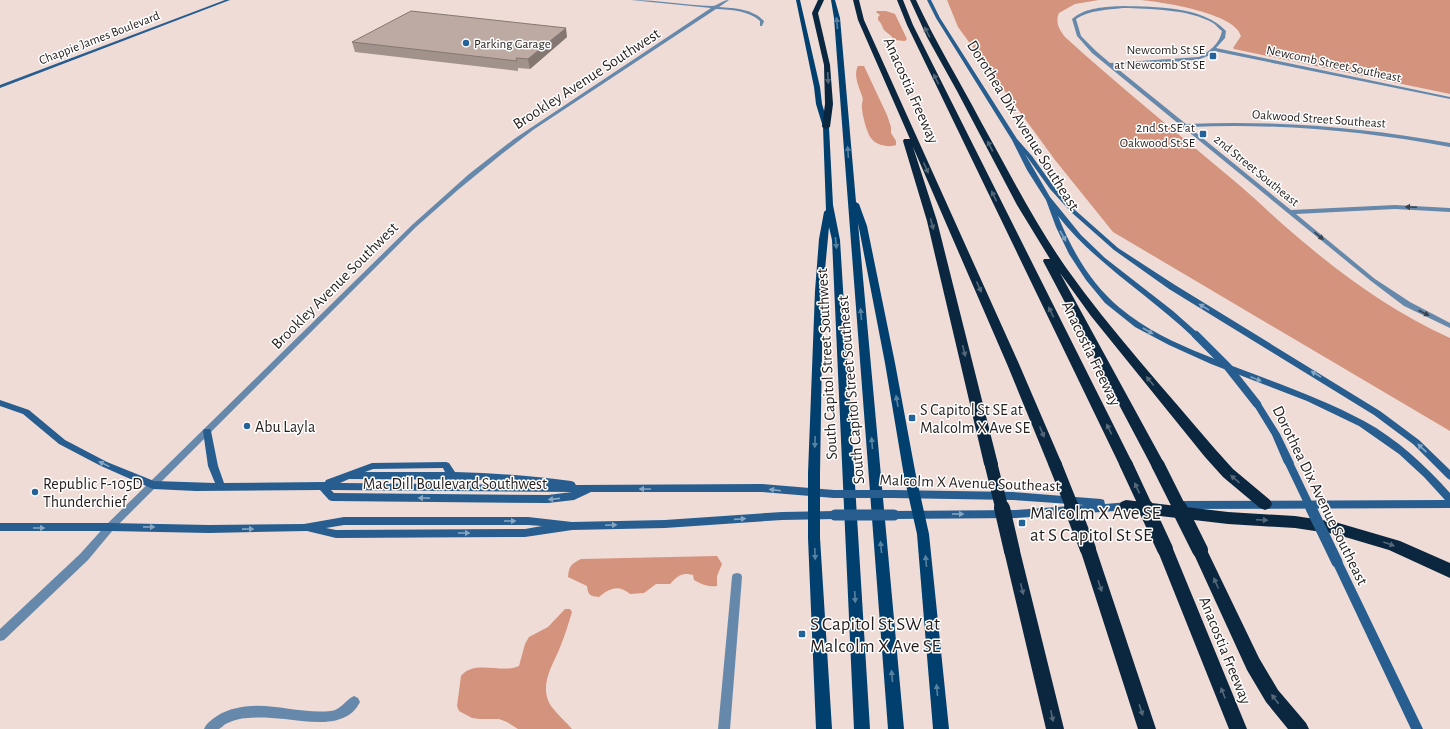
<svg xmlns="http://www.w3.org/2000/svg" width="1450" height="729" font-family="'Alegreya Sans',sans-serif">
<rect width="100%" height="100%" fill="#efdcd6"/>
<!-- forest -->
<path fill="#d3937d" d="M947 0H1099L1075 4 1059 13C1055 22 1059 29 1065 37 1121 88 1180 135 1238 184 1259 202 1279 222 1301 240 1347 279 1395 313 1450 338V431L1113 232 1055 160 958 27Z
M1141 0H1450V94L1234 49 1233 48 1241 36C1235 13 1162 2 1141 0Z
M877 11H886L895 14 907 39 905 41 894 40C891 35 890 35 885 31 882 28 882 23 878 20V17L880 15 876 12Z
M858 66H864L887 115 891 127V133L896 141V145C889 148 875 145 871 138 867 133 862 114 862 108 861 104 864 100 862 96 859 87 853 75 858 66Z
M717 556 722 564 717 576V586C708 587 703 585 694 580L693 575C681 572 678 576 670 584H656L644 593 630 594C619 584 609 588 599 597 590 596 588 595 587 586L568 577C569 566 571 564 581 559Z
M565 609H570L572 612C568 625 564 638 559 650 551 668 539 687 551 706 557 714 566 722 572 729H518L507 722 499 719H480L472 718 459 711 457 706 461 676C474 659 503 674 519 666L525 644 529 637 548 627Z"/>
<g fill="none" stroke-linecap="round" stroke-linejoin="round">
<!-- street -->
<path fill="#6689ab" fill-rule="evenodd" d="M631 0C658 0 685 5 712 6 718 6 722 0 729 0L719 7C735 8 753 9 764 21L762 26H760V21C748 10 731 10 716 9L533 130 503 153 459 189 416 227 113 530 88 560 4 640 0 641V629L80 554 107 524 412 225 469 174 514 139 711 8Z
M1123 6C1155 7 1203 6 1226 31L1225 38 1216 48 1450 97V99L1214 51 1210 55 1200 59 1185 61 1113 65 1186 124C1275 120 1362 127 1450 143V147C1364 131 1277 123 1189 127L1291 210 1395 205 1450 208V212L1395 209 1296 214 1375 279 1410 302 1450 323V328L1404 306 1371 281 1092 53 1077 36 1072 19C1086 7 1105 7 1123 6ZM1123 8C1149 9 1190 9 1213 23 1216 25 1219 29 1222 31 1220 43 1209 52 1199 57L1110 63 1096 51 1081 36 1076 19C1090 10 1106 10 1123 8Z
M737 573 741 574 742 577 730 729H718L732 577 733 574Z
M354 696 358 698 360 702C347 729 310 722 285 719 272 718 260 717 248 718 240 718 231 721 224 725 223 726 221 728 219 729 215 729 208 729 204 729 207 722 215 717 222 713 260 696 293 715 331 711 341 710 345 700 354 696Z"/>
<!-- secondary -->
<path fill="#275e8f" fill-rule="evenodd" d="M225 0H230L0 88V85Z
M927 0H931L940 18 1017 139 1032 156 1054 187 1075 210 1118 248 1175 285 1380 411 1419 440 1450 470V480L1447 478 1413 444 1374 415 1169 289 1114 250 1071 212 1050 189 1025 154 1050 197 1081 235 1105 258 1173 311 1200 335 1199 337H1193C1149 295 1096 264 1058 216 1072 251 1091 284 1120 308 1145 329 1175 343 1205 355 1258 377 1314 394 1364 421 1397 439 1425 465 1450 493V508L1177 509 1174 508 1172 505 1174 502 1177 501 1445 500 1424 477 1399 454 1359 426 1307 401 1211 364 1169 345 1135 327 1105 303 1086 280 1069 254 1056 227 1046 200 1027 170 1012 140 936 18Z
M0 400 29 410 65 440 107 462 154 481 215 483 208 466 203 431 204 429H210L211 431 218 466 224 483 325 482 326 480 372 463 446 462 449 463 455 472C494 473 532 476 571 481L574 482 576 485 762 484 834 490 837 491 839 494 837 497 834 498 762 492H591L574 500 548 503 332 501 329 500 320 490 196 491 153 489 101 466 59 444 23 414 0 406ZM443 468 445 472H365L373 469ZM349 479 489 480 548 485 340 483ZM331 490 572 492 548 495 334 493Z
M1257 401 1260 402 1280 434 1294 463 1292 465 1289 466 1286 465 1284 463 1272 435 1253 404Z
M892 490 1013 492 1101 499 1104 500 1105 504 1129 502 1132 503 1134 506 1132 509 1129 510 1016 518 894 519 891 518 889 515 891 512 894 511 1016 510 1084 505 1013 500 892 498 889 497 887 494 889 491Z
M835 511 838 512 840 515 838 518 835 519 782 520 665 528 572 530 525 537 336 538 307 531 209 533 110 531H0V523H110L209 525 304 524 344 517H528L572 522 665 520 782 512ZM344 525H528L542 526 525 529 336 530 326 528Z
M1337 558 1341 559 1423 729H1411L1332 562 1333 559Z"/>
<!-- primary -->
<path fill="#003f6e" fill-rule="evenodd" d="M796 0H800L820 87 822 104 829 127 833 205 840 240 870 729H854L832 240 829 227 823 291 820 473V538L832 729H816L808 538V473L815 291 819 239 824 212 826 210 823 127 816 104 814 87Z
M831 0H835L840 18 856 202 859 204 867 226 895 363 916 476 929 534 949 729H933L917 534 904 476 885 363 858 223 904 729H888L834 18Z"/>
<!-- highway -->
<path fill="#0a273f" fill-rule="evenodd" d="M818 0H824L818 13 830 65 833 104 830 127 826 129 822 127 825 104 824 65 812 13Z
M853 0H859L864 20 1019 364 1062 464 1060 468 1055 469 1050 468 1048 464 1007 364 913 147 937 221 998 464 996 468 991 469 986 468 984 464 927 221 903 141 904 139H910L858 20Z
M897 0H903L913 25 1133 464 1131 468 1126 469 1121 468 1119 464 907 25Z
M910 0H916C935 41 959 80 980 120 1008 170 1034 222 1067 269 1112 332 1165 390 1215 449L1233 469 1270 500 1272 504 1270 508 1265 510 1260 508 1223 477 1205 457 1091 316 1060 273 1165 465 1163 469 1158 470 1153 469 1043 261 1044 259H1050L1017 205 957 91 927 37Z
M1126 500 1228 512 1295 516 1335 522 1400 541 1450 563V578L1389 550 1335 534 1295 528 1228 524 1126 512 1121 510 1119 506 1121 502Z
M1088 543 1093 545 1096 549 1156 729H1138L1080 549 1083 545Z
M1165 543 1170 545 1173 549 1247 729H1229L1157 549 1160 545Z
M1200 544 1205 546 1259 658 1278 690 1306 723 1309 729H1288L1266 702 1247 670 1192 550 1195 546Z
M1012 545 1017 547 1020 551 1064 729H1046L1004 551 1007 547Z"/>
<!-- secondary-bridge-far1 -->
<path stroke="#275e8f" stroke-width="8" d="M1196 335 1227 366 1257 404
M1289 463 1311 509
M834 494H892"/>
<!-- secondary-bridge -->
<path stroke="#275e8f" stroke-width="11" d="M1311 508 1337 562
M835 515H894"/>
<!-- highway-bridge-far1 -->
<path stroke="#0a273f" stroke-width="13" d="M991 464 1002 509
M1055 464 1073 509
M1126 464 1147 509
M1158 465 1180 509"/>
<!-- highway-bridge -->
<path stroke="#0a273f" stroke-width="16" d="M1002 508 1012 551
M1072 508 1088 549
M1146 508 1165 549
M1179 508 1200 550"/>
</g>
<!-- wall -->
<path fill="#a2928c" d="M567 37 530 69 518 68V71L355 52 352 42Z"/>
<!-- shaded-wall -->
<path fill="#847772" d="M566 28 567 37 530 69 528 59Z"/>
<!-- building -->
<path fill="#bcaaa3" stroke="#847772" d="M411 11 566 28 528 59 516 58 517 61 352 42Z"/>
<!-- one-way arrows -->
<defs><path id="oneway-solid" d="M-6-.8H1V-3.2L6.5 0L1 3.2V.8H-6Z"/></defs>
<g fill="#5982a1">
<use href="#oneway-solid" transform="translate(837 23) rotate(-95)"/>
<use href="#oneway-solid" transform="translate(848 152) rotate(-94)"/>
<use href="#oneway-solid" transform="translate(836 243) rotate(84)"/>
<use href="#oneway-solid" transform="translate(861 314) rotate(-95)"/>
<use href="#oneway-solid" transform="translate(897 401) rotate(-100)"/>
<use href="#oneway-solid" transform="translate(815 442) rotate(92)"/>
<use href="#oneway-solid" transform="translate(872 443) rotate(-95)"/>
<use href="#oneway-solid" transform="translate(881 547) rotate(-95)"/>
<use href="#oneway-solid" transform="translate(815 554) rotate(88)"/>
<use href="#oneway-solid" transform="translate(926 561) rotate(-95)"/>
<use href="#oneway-solid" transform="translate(855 597) rotate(87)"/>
<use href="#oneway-solid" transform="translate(892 676) rotate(-95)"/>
<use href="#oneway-solid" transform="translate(937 690) rotate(-95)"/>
</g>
<g fill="#546879">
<use href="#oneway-solid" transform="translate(927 32) rotate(-118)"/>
<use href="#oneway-solid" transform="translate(828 78) rotate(87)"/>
<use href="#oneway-solid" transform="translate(936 79) rotate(-116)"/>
<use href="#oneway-solid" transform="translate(990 146) rotate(-118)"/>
<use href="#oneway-solid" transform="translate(926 168) rotate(66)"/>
<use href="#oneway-solid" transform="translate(994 196) rotate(-116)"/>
<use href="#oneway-solid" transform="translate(932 224) rotate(75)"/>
<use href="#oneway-solid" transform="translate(979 287) rotate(66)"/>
<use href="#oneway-solid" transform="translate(1051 312) rotate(-116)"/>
<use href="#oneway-solid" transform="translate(964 351) rotate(76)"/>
<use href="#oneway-solid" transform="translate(1150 381) rotate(-130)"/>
<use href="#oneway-solid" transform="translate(1109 429) rotate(-116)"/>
<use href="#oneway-solid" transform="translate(1042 432) rotate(67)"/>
<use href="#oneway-solid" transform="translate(1235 479) rotate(-139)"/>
<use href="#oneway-solid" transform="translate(1137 488) rotate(-115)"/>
<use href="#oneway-solid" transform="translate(1262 520) rotate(3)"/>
<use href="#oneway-solid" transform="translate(1389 544) rotate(20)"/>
<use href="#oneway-solid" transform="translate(1216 583) rotate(-114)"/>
<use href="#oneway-solid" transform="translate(1100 586) rotate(71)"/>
<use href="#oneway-solid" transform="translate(1022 589) rotate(76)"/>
<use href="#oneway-solid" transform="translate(1223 693) rotate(-112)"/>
<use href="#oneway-solid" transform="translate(1275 699) rotate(-127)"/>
<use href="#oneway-solid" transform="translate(1141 710) rotate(72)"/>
<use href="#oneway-solid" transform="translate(1052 716) rotate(78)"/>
</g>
<g fill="#3b434d">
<use href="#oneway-solid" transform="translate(1411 207) rotate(-178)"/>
<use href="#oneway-solid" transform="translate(1319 236) rotate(39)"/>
<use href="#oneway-solid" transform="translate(1424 313) rotate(28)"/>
</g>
<g fill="#88a6c1">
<use href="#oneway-solid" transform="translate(1063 236) rotate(61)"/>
<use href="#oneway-solid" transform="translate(1204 307) rotate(-149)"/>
<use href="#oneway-solid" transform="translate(1148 331) rotate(30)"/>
<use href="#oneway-solid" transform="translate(1316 374) rotate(-149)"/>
<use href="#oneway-solid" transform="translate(1256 379) rotate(22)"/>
<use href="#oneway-solid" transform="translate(1422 448) rotate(-137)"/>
<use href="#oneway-solid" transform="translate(104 464) rotate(-154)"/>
<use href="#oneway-solid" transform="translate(645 489) rotate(180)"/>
<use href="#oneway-solid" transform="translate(775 490) rotate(-173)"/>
<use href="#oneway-solid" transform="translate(424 498) rotate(-179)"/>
<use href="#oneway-solid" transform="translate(554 499) rotate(174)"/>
<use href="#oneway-solid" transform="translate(958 514)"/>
<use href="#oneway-solid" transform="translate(740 519) rotate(-4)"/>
<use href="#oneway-solid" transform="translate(510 521)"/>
<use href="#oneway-solid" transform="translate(611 525) rotate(-2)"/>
<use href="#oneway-solid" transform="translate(149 527) rotate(1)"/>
<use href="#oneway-solid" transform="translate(39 528)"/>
<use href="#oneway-solid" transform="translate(248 529) rotate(-1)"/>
<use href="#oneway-solid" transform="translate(464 533)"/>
</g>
<!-- markers -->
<g fill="#246399" stroke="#fff" stroke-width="1.5">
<circle cx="466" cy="43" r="4"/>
<rect x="1209" y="52" width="8" height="8" rx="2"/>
<rect x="1199" y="130" width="8" height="8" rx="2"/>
<rect x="908" y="414" width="8" height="8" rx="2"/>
<circle cx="247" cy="426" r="4"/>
<circle cx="35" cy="492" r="4"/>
<rect x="1018" y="519" width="8" height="8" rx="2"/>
<rect x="798" y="630" width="8" height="8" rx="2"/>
</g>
<g text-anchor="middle" stroke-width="3" stroke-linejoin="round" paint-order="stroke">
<!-- far-street labels -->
<g font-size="13" fill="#241d1b" stroke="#fff">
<text transform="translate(99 37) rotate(-21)" y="5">Chappie James Boulevard</text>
<text transform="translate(1334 63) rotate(12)" y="5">Newcomb Street Southeast</text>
<text transform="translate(1319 118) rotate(4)" y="5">Oakwood Street Southeast</text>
<text transform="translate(1257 170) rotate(39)" y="5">2nd Street Southeast</text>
</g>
<!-- far-poi labels -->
<g font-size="13" fill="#241d1b" stroke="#fff" text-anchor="end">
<text x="474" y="48" text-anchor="start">Parking Garage</text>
<text x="1205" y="54">Newcomb St SE<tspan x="1205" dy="15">at Newcomb St SE</tspan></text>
<text x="1195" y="132">2nd St SE at<tspan x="1195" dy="15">Oakwood St SE</tspan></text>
</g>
<!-- street labels -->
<g font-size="16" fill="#241d1b" stroke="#fff">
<text transform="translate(586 78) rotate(-33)" y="6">Brookley Avenue Southwest</text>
<text transform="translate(912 90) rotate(66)" y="6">Anacostia Freeway</text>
<text transform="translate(1024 125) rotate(58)" y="6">Dorothea Dix Avenue Southeast</text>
<text transform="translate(334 285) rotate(-45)" y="6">Brookley Avenue Southwest</text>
<text transform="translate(1092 353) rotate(64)" y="6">Anacostia Freeway</text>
<text transform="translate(826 364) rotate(-93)" y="6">South Capitol Street Southwest</text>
<text transform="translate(850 390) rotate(-95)" y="6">South Capitol Street Southeast</text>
<text transform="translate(970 482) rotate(2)" y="6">Malcolm X Avenue Southeast</text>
<text x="455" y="489">Mac Dill Boulevard Southwest</text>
<text transform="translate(1321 495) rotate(64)" y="6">Dorothea Dix Avenue Southeast</text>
<text transform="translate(1226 650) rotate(68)" y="6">Anacostia Freeway</text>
</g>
<!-- poi labels -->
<g font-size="16" fill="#241d1b" stroke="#fff" text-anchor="start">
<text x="920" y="415">S Capitol St SE at<tspan x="920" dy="18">Malcolm X Ave SE</tspan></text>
<text x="255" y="432">Abu Layla</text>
<text x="43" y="489">Republic F-105D<tspan x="43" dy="18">Thunderchief</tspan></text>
</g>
<!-- near-poi labels -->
<g font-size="19" fill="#241d1b" stroke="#fff" text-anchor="start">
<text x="1030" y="519">Malcolm X Ave SE<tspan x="1030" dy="22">at S Capitol St SE</tspan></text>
<text x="810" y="630">S Capitol St SW at<tspan x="810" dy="22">Malcolm X Ave SE</tspan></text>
</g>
</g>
</svg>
